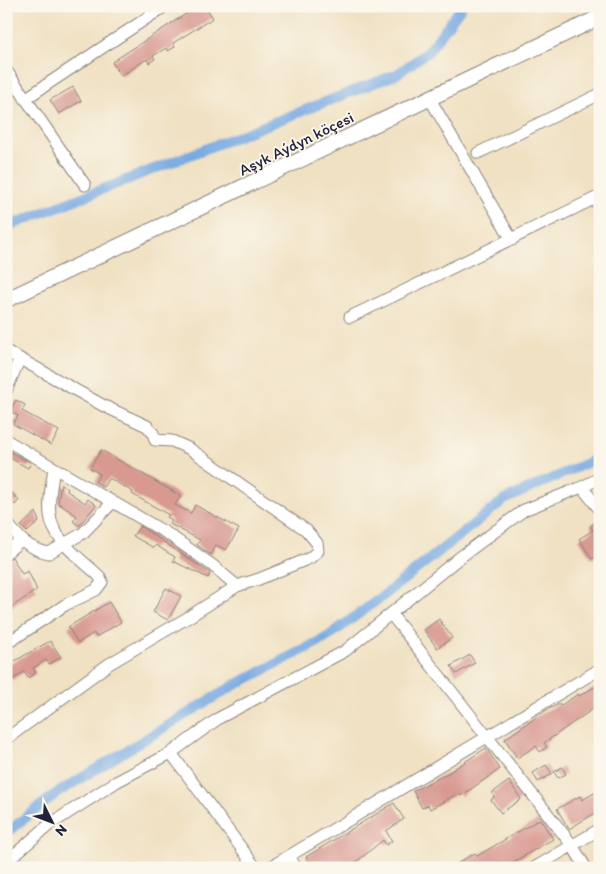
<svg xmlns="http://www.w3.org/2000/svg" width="606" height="874" font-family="Itim,sans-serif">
<rect width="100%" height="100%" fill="#fbf7ec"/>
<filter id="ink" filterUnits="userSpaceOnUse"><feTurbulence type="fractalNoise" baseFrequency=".02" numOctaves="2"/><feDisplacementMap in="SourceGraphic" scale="10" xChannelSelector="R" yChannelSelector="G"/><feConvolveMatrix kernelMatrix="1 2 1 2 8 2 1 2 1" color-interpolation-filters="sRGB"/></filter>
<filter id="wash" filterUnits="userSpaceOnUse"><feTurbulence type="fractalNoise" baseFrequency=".0096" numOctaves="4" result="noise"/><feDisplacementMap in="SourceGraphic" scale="20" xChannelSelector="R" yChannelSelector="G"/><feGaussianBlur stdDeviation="1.12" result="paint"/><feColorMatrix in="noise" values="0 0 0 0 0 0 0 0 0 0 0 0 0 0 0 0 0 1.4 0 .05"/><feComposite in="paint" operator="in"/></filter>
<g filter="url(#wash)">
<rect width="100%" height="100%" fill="#f0e1c2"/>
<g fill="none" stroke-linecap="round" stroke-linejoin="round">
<!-- canal -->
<path stroke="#76a8e1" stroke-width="10" d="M6 227 397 74 428 52 462 6
M6 833 57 793 152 735 233 686 326 638 383 596 504 500 600 457"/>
</g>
<g id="blocks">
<!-- building -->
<path fill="#d89991" d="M198 6H205L213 18 173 43 175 47 168 51 166 48 153 56 155 59 149 63 147 59 121 76 112 62Z
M73 87 81 101 59 114 50 100Z
M16 400 25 405 22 411 59 431 51 445 13 424 18 416 10 411Z
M101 450 181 496 175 505 191 513 195 505 239 529 226 550 216 545 211 555 197 545 200 540 170 524 172 520 167 517 169 515 132 494 133 492 109 478 103 487 95 482 100 474 90 468Z
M11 452 31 463 28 468 8 457Z
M61 484 68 489 67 491 85 503 88 499 96 505 79 526 73 521 77 516 58 503Z
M11 492 19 500 15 505 7 497Z
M36 512 39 522 27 532 21 526Z
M597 521 600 525V554L592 559 579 539 593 530 590 526Z
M140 526 207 571 210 573 208 578 173 561 175 557 162 549 156 545 154 548 133 536Z
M12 557 22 574 28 571 37 590 10 608 6 602V560Z
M166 588 181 596 168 620 153 612Z
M109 602 121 622 96 637 94 633 78 643 68 627Z
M439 619 452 638 437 648 424 630Z
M50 641 61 657 49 664 46 660 33 668 36 673 28 678 24 672 12 680 6 666Z
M470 655 475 663 456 674 451 666Z
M600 684V704L544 743 547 747 540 752 536 746 517 758 505 739 545 711 559 704 560 706 578 694 579 696Z
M486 748 500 769 461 796 459 793 430 809 428 805 422 808 413 791 448 773Z
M546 765 552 774 538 782 533 773Z
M562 767 566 774 558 778 554 772Z
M509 781 521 799 501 813 491 800 494 797 492 793Z
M600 790V810L569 829 557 809 580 796 582 800Z
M394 803 404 819 386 831 392 841 386 845 383 840 349 868H337L335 864 330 868H313L306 857Z
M540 819 553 839 503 868H461L458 863 475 853 477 856Z"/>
</g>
</g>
<g filter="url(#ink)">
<use href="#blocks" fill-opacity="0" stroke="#89827e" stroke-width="1"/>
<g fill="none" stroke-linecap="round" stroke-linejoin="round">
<defs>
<path id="minor" d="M6 70 85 185
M25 99 165 6
M430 99 512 240
M478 153 600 94
M350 317 600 196
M6 351 104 406 147 426 153 433 155 440 172 441 190 449 306 530 317 543 318 551 310 558 259 579 237 586 187 618 109 664 6 739
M6 391 19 360
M6 440 168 534 212 565 237 586
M582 487 600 510
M6 522C19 538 28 549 49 553L83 533 113 502
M6 553 20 541
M391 614 572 845 586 868
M6 644 65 605 96 590 102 582 100 577C83 560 52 541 50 514 48 500 52 482 54 468
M171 753 256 868
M289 856 296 868
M6 862 49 825 116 782 171 753 219 718 345 651 459 558 524 510 582 487 600 478
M269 868 600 669
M534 868 600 829"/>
<path id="major" d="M6 300 600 17"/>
</defs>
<!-- minor casing -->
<use href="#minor" stroke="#89827e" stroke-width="13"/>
<!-- major casing -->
<use href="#major" stroke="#89827e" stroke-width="17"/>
<!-- minor -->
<use href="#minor" stroke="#fff" stroke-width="11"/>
<!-- major -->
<use href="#major" stroke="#fff" stroke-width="15"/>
</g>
</g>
<g text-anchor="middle" stroke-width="4" stroke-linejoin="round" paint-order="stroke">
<!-- street labels -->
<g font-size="16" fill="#22223b" stroke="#fbf7ec">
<text transform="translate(296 143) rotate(-26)" y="6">Aşyk Aýdyn köçesi</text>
</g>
</g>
<!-- margin -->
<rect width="606" height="874" fill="none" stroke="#fbf7ec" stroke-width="25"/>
<!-- north arrow -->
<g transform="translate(52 822) rotate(132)" stroke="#fbf7ec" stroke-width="4" paint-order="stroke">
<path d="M0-4L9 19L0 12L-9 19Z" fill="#22223b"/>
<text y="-8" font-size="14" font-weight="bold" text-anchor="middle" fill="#22223b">N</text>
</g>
</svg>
